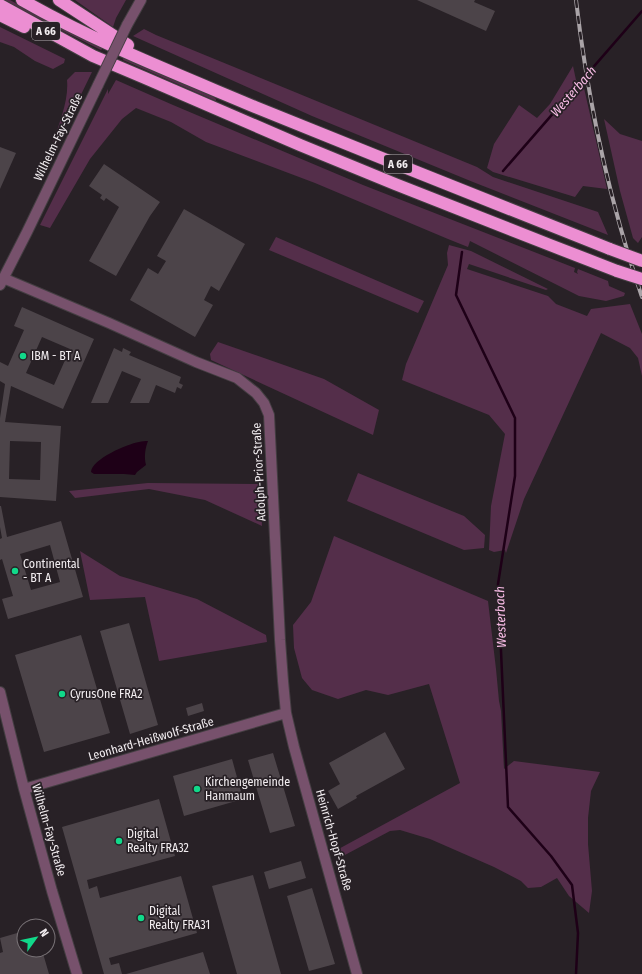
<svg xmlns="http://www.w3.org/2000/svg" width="642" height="974" font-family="'Fira Sans Condensed',sans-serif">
<rect width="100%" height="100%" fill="#282126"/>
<!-- green -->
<path fill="#542e4a" d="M4 0H10L35 14 103 48 101 50 49 24Z
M75 0H126L116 18 113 27Z
M0 27 65 59 64 63 53 69 35 61 14 47 0 42Z
M144 29 156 35 477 167 493 177 598 212 608 235 473 182 312 116 133 36Z
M124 57 211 95 216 99V101L123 60Z
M573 66 576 80 584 88 607 189 583 186 575 197 493 172 487 168 494 144 519 105 537 118 550 104Z
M75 72H92L55 148 53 143C59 123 69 101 67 80Z
M116 80 173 105 363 185 575 268 574 272 578 274 577 272 578 269 608 281 609 286 625 293 624 296 606 301 579 296 470 241 468 247 448 239 315 183 206 142 171 122 136 108 122 119 90 159 50 228 40 225 108 89V94Z
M604 119 620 134 642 141V237L638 243 633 238 620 191Z
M276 237 424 301 418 313 269 250Z
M449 245 471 251 548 289 546 290 469 264 467 269 548 296 556 304 587 316 591 309 630 304 642 334V376L638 358 630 348 601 333 524 499 506 553 505 550 494 552 489 550 491 506 505 434 489 415 402 380 406 364 448 265 447 253Z
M218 342 324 379 379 410 373 435 211 360 210 354Z
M358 473 464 516 485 535 484 548 464 550 347 501Z
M148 483 260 484 262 526 205 500 149 489 75 498 69 491Z
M334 536 488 601 496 669 499 701 501 711 504 769 514 761 600 772 591 791 588 818V844L592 891 589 913 569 896 557 878 541 887 528 888 521 881 494 867 430 839 400 830 390 831 343 856 337 855 333 852 460 783 429 684 388 695 366 690 338 699 312 690 302 678 294 648 293 625 311 602Z
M80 551 120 576 197 599 266 635 267 642 159 661 145 597 90 600Z"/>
<!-- water -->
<path fill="#1e0017" d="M148 441C145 449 144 457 146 465L137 472 135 475 124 474H94L91 472C92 459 127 444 139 442 142 441 145 441 148 441Z"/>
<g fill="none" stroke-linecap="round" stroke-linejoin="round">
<!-- stream -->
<path stroke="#1e0017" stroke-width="2.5" d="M503 171 642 11
M462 252 456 295 515 418V476L498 584 508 807 551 856 572 885 578 933 576 974"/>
</g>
<!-- building -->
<path fill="#4c4449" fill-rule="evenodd" d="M417 0H475L474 2 495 11 486 31Z
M0 147 16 153 0 189Z
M104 164 160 202 150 216 116 276 89 261 119 207 106 198 104 201 100 198 102 195 89 186Z
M184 209 245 244 219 291 211 286 204 300 213 305 195 337 130 300 148 268 158 274 166 261 157 256Z
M22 307 94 339 63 409 11 386 5 422 61 426 56 501 0 497V418L5 384 0 381V362L8 366 24 330 14 326ZM42 337 70 349 54 385 26 373ZM10 441 41 442 40 480 9 479Z
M114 348 122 352 123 348 131 352 129 355 181 377 179 383 183 385 181 389 177 387 175 393 156 385 149 403H130L141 379 122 371 108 403H91Z
M0 506H1L7 537 61 521 83 597 8 619 2 599 13 596 2 559 0 560V539L2 538 0 527ZM50 545 60 582 31 590 20 554Z
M129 623 158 725 130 734 100 631Z
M81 635 110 733 44 752 15 655Z
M202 703 204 711 188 716 186 708Z
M385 732 405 769 356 796 357 798 338 809 328 791 340 784 329 763Z
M273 753 295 826 270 833 248 760Z
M232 759 243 799 184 816 173 776Z
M159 799 175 856 87 880 89 889 97 886 100 898 181 876 197 933 109 958 111 965 119 963 122 974H104L62 827Z
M301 861 306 878 269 889 264 872Z
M253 875 281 974H237L212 886Z
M312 888 335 964 309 971 287 896Z
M24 931V950H42L49 974H0V953L3 952 0 938Z
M203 952 210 974H126Z"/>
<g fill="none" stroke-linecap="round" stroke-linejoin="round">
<defs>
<path id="minor" d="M127 25 141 0
M3 278 109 323 196 362 237 378 256 393 264 403 269 415 280 640 283 681 286 713 294 747 357 974
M0 285 27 232 98 85
M0 692 24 789 52 891 77 974
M24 789 286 713"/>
<path id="highway" d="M22 0C95 42 177 74 255 107 373 155 492 202 610 249
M59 0 128 45
M0 5 93 56 145 78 300 145 395 184 550 245 617 271
M0 15 24 27"/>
</defs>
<!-- minor casing -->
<use href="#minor" stroke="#443e42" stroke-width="12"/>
<!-- highway casing -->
<use href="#highway" stroke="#443e42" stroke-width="14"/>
<!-- minor -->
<use href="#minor" stroke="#77516c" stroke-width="10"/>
<!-- highway -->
<use href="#highway" stroke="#ec8ed2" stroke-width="12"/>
<defs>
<path id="rail" d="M576 0C588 102 609 200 642 297"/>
</defs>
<!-- rail casing -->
<use href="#rail" stroke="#aaa4a8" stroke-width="4"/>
<!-- rail -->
<use href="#rail" stroke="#282126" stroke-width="2.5" stroke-dasharray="8" stroke-linecap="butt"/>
<defs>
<path id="minor-bridge" d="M98 85 127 25"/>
<path id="highway-bridge" d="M610 249 642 261
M617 271 642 279"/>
</defs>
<!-- minor-bridge casing -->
<use href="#minor-bridge" stroke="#443e42" stroke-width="12" stroke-linecap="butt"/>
<!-- highway-bridge casing -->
<use href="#highway-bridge" stroke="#443e42" stroke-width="14" stroke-linecap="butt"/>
<!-- minor-bridge -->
<use href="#minor-bridge" stroke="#77516c" stroke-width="10"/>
<!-- highway-bridge -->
<use href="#highway-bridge" stroke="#ec8ed2" stroke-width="12"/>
</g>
<!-- markers -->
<g fill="#11d98a" stroke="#282126" stroke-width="1.5">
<circle cx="23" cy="356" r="4"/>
<circle cx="15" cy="571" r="4"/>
<circle cx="62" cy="694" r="4"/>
<circle cx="197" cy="789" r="4"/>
<circle cx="119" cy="841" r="4"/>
<circle cx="141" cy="918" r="4"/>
</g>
<g text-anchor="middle" stroke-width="3.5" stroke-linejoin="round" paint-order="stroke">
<!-- shield labels -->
<g fill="#282126" stroke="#b5b0b3" stroke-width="1">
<rect x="32" y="22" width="28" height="18" rx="3"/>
<rect x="384" y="155" width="28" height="18" rx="3"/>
</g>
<g font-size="11" font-weight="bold" fill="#f2edf0">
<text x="46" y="35">A 66</text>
<text x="398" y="168">A 66</text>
</g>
<!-- street labels -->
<g font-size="12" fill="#f2edf0" stroke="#282126">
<text transform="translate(58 137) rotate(-64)" y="4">Wilhelm-Fay-Straße</text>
<text transform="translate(259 472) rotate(-93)" y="4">Adolph-Prior-Straße</text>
<text transform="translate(151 739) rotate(-16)" y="4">Leonhard-Heißwolf-Straße</text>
<text transform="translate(49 830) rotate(74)" y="4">Wilhelm-Fay-Straße</text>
<text transform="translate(334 840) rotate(74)" y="4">Heinrich-Hopf-Straße</text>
</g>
<!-- poi labels -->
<g font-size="12" fill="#f2edf0" stroke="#282126" text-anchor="start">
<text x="31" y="360">IBM - BT A</text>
<text x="23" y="568">Continental<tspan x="23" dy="14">- BT A</tspan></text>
<text x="70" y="698">CyrusOne FRA2</text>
<text x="205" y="786">Kirchengemeinde<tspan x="205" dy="14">Hanmaum</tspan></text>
<text x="127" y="838">Digital<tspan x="127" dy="14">Realty FRA32</tspan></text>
<text x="149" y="915">Digital<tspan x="149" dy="14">Realty FRA31</tspan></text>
</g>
<!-- water labels -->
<g font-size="13" font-style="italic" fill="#fbbee8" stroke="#282126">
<text transform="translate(573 91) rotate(-49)" y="5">Westerbach</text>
<text transform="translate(500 617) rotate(-92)" y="5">Westerbach</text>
</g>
</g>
<!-- north arrow -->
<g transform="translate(36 938) rotate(57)"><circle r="19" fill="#282126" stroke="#797377"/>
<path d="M0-3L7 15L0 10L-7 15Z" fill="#11d98a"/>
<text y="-6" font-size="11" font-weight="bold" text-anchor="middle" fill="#f2edf0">N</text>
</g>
</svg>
